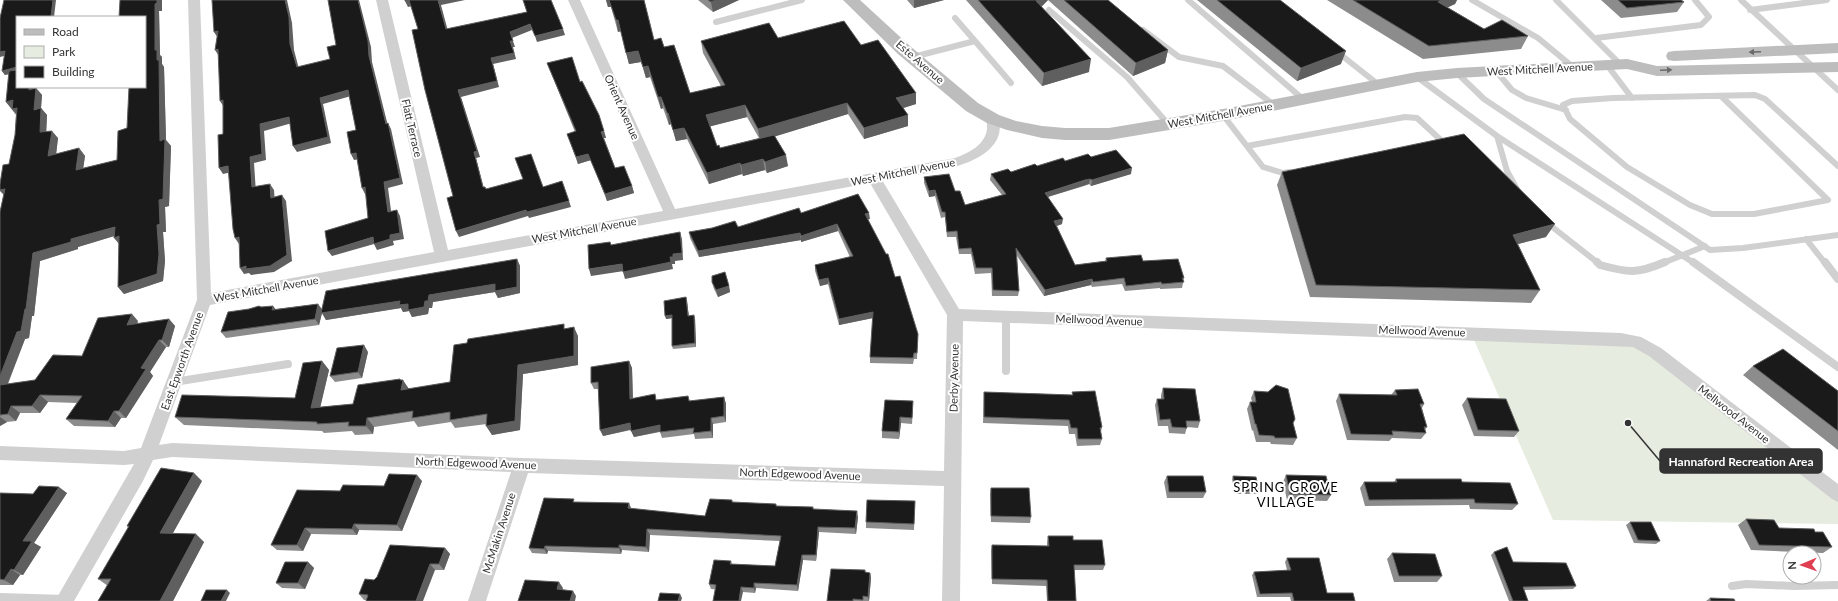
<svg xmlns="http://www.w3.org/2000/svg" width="1838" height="601" font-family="Lato,sans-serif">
<rect width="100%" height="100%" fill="#fff"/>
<!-- green -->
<path fill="#e6ecdf" d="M1471 333 1636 341 1838 494V524L1553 520Z"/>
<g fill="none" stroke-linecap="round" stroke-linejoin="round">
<!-- lane-far1 -->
<path stroke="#d0d0d0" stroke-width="6" d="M1188 0 1303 99
M1472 0 1538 38 1573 67
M1556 0 1621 65
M1741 0 1838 90
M1049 10 1127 77 1168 124
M1750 10 1827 0
M955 18 975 41
M716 22 802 0
M1143 30 1179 57 1223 66 1274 105
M1596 38 1701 25 1709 17 1695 0
M1336 51 1379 85
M913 57 975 41 1011 83
M1607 65 1632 98
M1496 71 1512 90 1526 98 1566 110
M1457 73 1484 99 1710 250 1743 248 1838 235
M1417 77 1497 136 1507 171 1518 191
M1721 96 1828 200 1754 214H1712L1690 205 1627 167 1570 119 1563 105 1572 101 1613 98 1755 95 1765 99 1838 166
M1223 115 1263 167 1283 173 1290 172
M1497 136 1694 263
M1247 146 1405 117 1417 118 1443 142H1440
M1546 222 1598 263
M1806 239 1825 263
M1663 263 1705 246"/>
<!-- lane -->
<path stroke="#d0d0d0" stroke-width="8" d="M1597 262 1600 265C1629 273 1637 274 1665 262
M1693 262 1838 367
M1825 262 1838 279
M1006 317V371
M174 382 288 364
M1732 586 1746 584 1794 586 1838 585
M0 597 65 599"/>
<!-- street -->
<path fill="#d0d0d0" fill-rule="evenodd" d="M188 0H200L211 293 434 252 376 0H388L448 250 663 211 568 0H580L675 209 955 158C969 153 985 145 987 129 987 124 986 120 988 116H998C1001 121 1000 128 999 134 989 170 914 175 882 180L959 309 1621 333 1641 337 1661 348 1838 484V502L1832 499 1649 356 1633 347 963 321 960 601H942L944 486 528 473 486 601H468L511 472 172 457 153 460 143 481 74 601H55L134 464 124 465 0 460V446L124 451 141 448 197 300ZM870 183 947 315 944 471 522 458 172 443 159 445 210 305Z"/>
<!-- secondary -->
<path fill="#bdbdbd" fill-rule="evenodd" d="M843 0H860L910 46 978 103 999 115 1016 121 1042 126 1065 128H1109L1223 109 1417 72 1457 68 1627 59 1657 66 1838 62V72L1657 76 1627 69 1457 78 1417 82 1223 121 1109 140H1065L1042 138 1007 130 987 123 966 111 898 54Z
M1838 43V53L1674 61 1668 60 1666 56 1668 52 1674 51Z"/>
</g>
<!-- wall -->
<path fill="#8c8c8c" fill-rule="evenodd" d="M120 0H162V11H159L160 55 162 57V64L164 67 166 140 171 146 169 206 165 207 166 232H163L165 261 163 281 124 294 118 287 119 244 114 236 78 247V249L40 261 34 316H32L29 338 25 339 8 384 35 380 82 356 138 321 137 324 169 319 175 326 169 347H166L150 372 153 376 126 418H121L115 427 74 426 66 419 77 403 48 402 40 413H20L16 421 7 422 0 426V212L15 135 16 115 6 102 9 74 5 75 2 71 17 17V87L36 88 42 95 41 108 47 115 46 131 58 138 56 154 79 148 85 156 83 168 117 160 127 128 145 87Z
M606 0H644L654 40 664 47 690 93 721 86 703 53 701 41 778 38 861 45 916 104 903 108 908 126 864 139 848 114 775 136 788 166 767 173 765 170 743 176 742 174 709 184 687 139 676 141 671 124 669 125 663 108 661 109 650 77 646 78 641 62 629 64 621 31 618 32 611 7H608ZM747 117 759 138 720 148 717 146 710 126Z
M698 0H739L713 12Z
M907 0H944L914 8Z
M966 0H1108L1168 50 1165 63 1133 76 1048 0 1041 7 1089 72 1042 86Z
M1197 0H1280L1341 64 1297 81Z
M1327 0H1457L1455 4 1447 7 1484 29 1528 36 1521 49 1423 59Z
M1601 0H1681L1684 2 1677 12 1621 18Z
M547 63 580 82 599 115 606 138H604L615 168 632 186 634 193 607 201 591 160 578 164 567 134 575 132Z
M1091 157 1131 174 1091 186 1089 184 1084 186 1048 197 1062 224 1057 226 1075 265 1105 261 1106 258 1143 261 1184 278 1182 288 1160 289V288L1125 291 1122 284 1092 287 1091 285 1044 296 1017 256 1019 291 1018 296H992L991 273 975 274 971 254H959L956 237H947L945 217 941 218 935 196 929 197 924 183V177L955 191 965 205 1002 195 990 180 991 174 1011 172 1065 161Z
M1282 172 1546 237 1518 244 1540 290 1531 303 1310 297 1277 185Z
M801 213 870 219H868L895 277 918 334 917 359H914L913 364 870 363V357L873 318 839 325 828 284 820 286 815 271V265L850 257 838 231 801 242V240L699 257 690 238 689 232 738 227Z
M517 259 520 266V293L498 298 495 292 433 302 432 308H429L428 314 412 317 409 311 403 312 401 308 326 320 322 313 319 325 226 338 221 332 261 307 276 309 318 304 322 309Z
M712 282 729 286 730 292 718 297 714 289Z
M686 297 689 316 695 318 696 347 673 349 672 346V318L666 319Z
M566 328 578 336V365L523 374 520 430 492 435 487 424 455 428 451 422 418 427 414 421 374 427 373 434 355 435 352 431 324 433 322 431 184 425 175 417 295 398 322 361 329 370 320 407 353 404 401 380 409 389 450 382Z
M368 352 362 378 335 382 330 376Z
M629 361 632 368 633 398 658 400 688 396 690 401 724 397 726 404V422L713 424V438L695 439 694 434 662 438 660 432 634 437 631 430 603 436 598 389H594L591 383Z
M1753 366 1838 391V450L1743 375Z
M1163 388 1200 421 1198 428 1187 427 1185 434 1169 433 1168 426H1158L1155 405 1157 399H1161V395Z
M1395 390 1424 404 1422 408 1427 427 1425 430 1426 433 1421 439 1392 438 1389 441 1347 440 1336 401 1339 394 1391 395Z
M1254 391 1293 423 1297 438 1293 445 1271 444 1270 442H1256L1253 430 1252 431 1247 409 1250 402H1252L1251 398Z
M984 392 1072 395V392L1102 427 1101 432 1102 439 1100 445 1077 446 1075 434H1069L1068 426 983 423Z
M1467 398 1519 431 1514 437 1474 436 1462 405Z
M885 400 913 408 912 424 901 423 899 439 882 438V431Z
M1286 475 1331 495 1327 501 1287 500 1283 482Z
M1167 476 1206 492 1203 498H1167L1164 482Z
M1233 476 1259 491 1257 494H1235L1232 479Z
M1396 479 1462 482 1518 504 1512 510 1470 509 1469 505 1365 506 1360 488 1364 482H1394Z
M202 481 173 533 204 542 173 601H98L108 586 98 579 129 528 127 526Z
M422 481 402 531 359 530 357 535 311 534 303 551 277 550 271 545 340 491 384 486Z
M991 488 1031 517 1030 523 991 522 990 494Z
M0 493 33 494 67 493 34 543 41 547 23 575H20L13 585H0Z
M915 501 914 530 866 528V522Z
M575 502 631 509 705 516 733 503 813 509 858 517 856 534 819 532 816 561 803 560 798 591 756 588 755 593 743 592 711 589 709 584 731 561 732 564 775 566 780 541 650 535 649 552 622 550 621 554 548 551 547 554 532 553 529 548Z
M1746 519 1779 528 1815 532 1832 547 1823 553 1751 550 1738 525Z
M1630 522 1660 541 1656 544 1634 543 1626 525Z
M1048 536 1073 540 1105 565 1103 570H1074L1076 601H1047L1046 586 992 584 991 551 992 545 1047 546V542Z
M445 548 450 554 444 570H435L366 600H364L359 594 374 580Z
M1494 552 1513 562 1576 586 1573 589 1524 590 1528 601H1509L1491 555Z
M1392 553 1442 576 1437 582H1394L1387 559Z
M1287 558 1327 593 1355 601H1291L1290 597H1257L1252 575 1254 572 1287 570 1285 562Z
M308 562 314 568 305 589 282 588 276 583Z
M865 572 870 573 871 578 869 601H827Z
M1710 598 1735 601H1706Z"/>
<!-- shaded-wall -->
<path fill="#5f5f5f" d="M53 0H56L54 17H51Z
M157 0H162V11H159L160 55 162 57V64L164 67 166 140 171 146 169 206 165 207 166 232H163L165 261 163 281 124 294 118 287 157 225 159 200 160 141 157 60 155 50V4Z
M285 0H287L292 23 294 50 300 73 297 67 290 44Z
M358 0H359L371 47 372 62 389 130 386 124 369 56Z
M409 0 412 6 408 7 405 1Z
M438 0H465L441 5 449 35 446 29Z
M606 0H609L611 7H608Z
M716 0H739L713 12 711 2Z
M914 0H944L914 8Z
M1037 0H1048L1034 14 1036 1Z
M1441 0H1457L1455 4 1432 15 1438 2Z
M616 20H618L621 31 618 32Z
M530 24 532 30 512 38 515 47H513L516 59 493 64 499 87 461 97 480 157 476 158 485 193 483 187 458 90 491 58 510 41V32Z
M563 29 565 35 537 42 535 36Z
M218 31V38L214 32Z
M218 49 219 56 215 50Z
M1168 50 1165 63 1133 76 1136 63Z
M5 51 8 55 0 57V52Z
M638 51 641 62 629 64 626 53Z
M1346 51 1341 64 1297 81 1301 68Z
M1091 59 1089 72 1042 86 1044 73Z
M648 66 650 77 646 78 643 67Z
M17 67V72L5 75 2 71Z
M29 87H36V88L42 95 41 108 47 115 46 139 40 132 29 90Z
M348 90 351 96 323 104 331 143 297 152 293 146 320 98Z
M916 93V104L897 110 896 98Z
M658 97H661L663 108 661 109Z
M13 100 19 108 18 116 6 102Z
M223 100 224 107 220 101Z
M847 103 848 114 760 141 758 129Z
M745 105 747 117 708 127 706 115Z
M667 113H668L671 124 669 125Z
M908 115V126L864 139V128Z
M289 117 292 123 264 131 266 160 254 163 256 193 252 187 250 157 260 124Z
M388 123 391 129 403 184 388 188 392 218 388 212 384 182Z
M684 128 687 139 676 141 673 130Z
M52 131 58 138 55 164 48 156Z
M604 131 606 138H603L601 132Z
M79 148 85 156 82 177 76 170Z
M356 153 360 159 354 160 351 154Z
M588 154 591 160 578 164 576 157Z
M786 155 788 166 767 173 765 162Z
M763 159 765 170 743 176 741 165Z
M740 163 742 174 709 184 707 173Z
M228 166 232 172 223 174 219 168Z
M1132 168 1131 174 1091 186 1092 180Z
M1090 179 1089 184 1044 198 1045 193Z
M270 184 274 190 275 204 271 198Z
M632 186 634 193 607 201 605 194Z
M365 187 369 193 365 194 362 188Z
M5 189 6 197 0 191V190Z
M935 190V196L929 197V191Z
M282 195 286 201 292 261 274 272 251 275 249 273 244 274 240 268Z
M569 201 571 207 529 218 528 216 459 237 456 231 526 210Z
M397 210 400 216 404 239 393 241 394 245 377 250 374 244 332 256 328 251 373 237 390 235Z
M869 213 870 219 866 220 865 214Z
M1063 219 1062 224 1053 227 1054 221Z
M837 224 838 231 801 242V236Z
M1555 224 1546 237 1505 247 1513 235Z
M115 227 121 234 78 247V249L40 261 34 316H32L29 338 25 339 4 393 0 389V376L33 253 71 239Z
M680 232 682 239 683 260 675 261V264H672L673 269 625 279 623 272 670 257 673 254Z
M800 233 801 240 699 257 698 251Z
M119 236 120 245 114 238Z
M239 237V244L235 238Z
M517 259 520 266V293L498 298 495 292 433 302 432 308H429L428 314 412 317 409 311 403 312 401 308 326 320 322 313 319 325 315 319 318 304 322 310 400 301H425L429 295Z
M622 264 624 271 591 276 589 269Z
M828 278V284L820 286 819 280Z
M1092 279 1091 285 1044 296 1045 290Z
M729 286 730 292 718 297 716 290Z
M686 297 687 300 689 319 688 316Z
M273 306 278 312 272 310Z
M873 312V318L839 325V319Z
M132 314 138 321 134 332 127 325Z
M672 315 673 318 666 319 665 316Z
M694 315 695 318 696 347 695 343Z
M169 319 175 326 169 347 162 340Z
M574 327 578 336V365L523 374 520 430 492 435 486 426 518 365Z
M159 340 166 347 150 372 153 376 126 418 119 411 141 368Z
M364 345 368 352 362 378 358 372Z
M322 361 329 370 318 417 311 408Z
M629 361 632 368 633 405 630 399Z
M400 379 402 382 403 380 409 389 401 390Z
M40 395 48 402 40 413 32 406Z
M724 397 726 404V422L724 416Z
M11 406 20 413 16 421 8 414Z
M114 411 121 418 115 427 108 421Z
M0 417 7 422 0 426Z
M900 417 901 423 899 439V432Z
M367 418 374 427 373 434 366 426Z
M711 418 713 424V438L711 431Z
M630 423 633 429 603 436 600 430Z
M660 425 662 431 634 437 631 431Z
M194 473 202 481 169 540 160 533Z
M417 475 422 481 402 531 397 525Z
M59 487 67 493 34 543 41 547 23 575 14 570 23 541Z
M629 503 631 508H628Z
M857 511 858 517 856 534 855 528Z
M354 524 359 530 357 535 352 529Z
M818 527 819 532 816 561V555Z
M305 528 311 534 303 551 297 545Z
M647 529 650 535 649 552 646 547Z
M196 534 204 542 173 601H160Z
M619 545 622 550 621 554 619 548Z
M545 546 548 551 547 554 544 549Z
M445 548 450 554 444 570 439 564Z
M802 555 803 560 798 591 797 585Z
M308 562 314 568 305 589 298 583Z
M430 564 435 570 423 601H416Z
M11 569 20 575 13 585 4 580Z
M870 573 871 578 869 601 868 597Z
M559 582 563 588 560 595 557 589Z
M754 583 756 588 755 593 754 588Z
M741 587 743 592 741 601H739Z
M227 590 230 593 226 601H221Z
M573 591 576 596 575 601H570Z
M680 594 682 598 681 601H678Z"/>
<!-- building -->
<path fill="#1a1a1a" stroke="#5f5f5f" d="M4 0H53L51 17H17V67L2 71 5 51 0 52V18Z
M120 0H157V3L155 4V50H157V60H159L160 141 165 139 163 199 159 200 160 224 157 225 159 254 157 274 118 287 119 236 114 238 115 227 71 239V242L33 253 26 309H25L21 331 17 332 0 376V212L5 189 0 190V184L3 165 9 164 15 135 17 108 12 109 13 100 6 102 9 71 17 70V87H29V90L36 88 34 110 41 108 40 132 52 131 48 156 79 148 76 170 117 160 118 131 127 128 129 87H145V17H119Z
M212 0H285L289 17 290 44 297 67 330 59 327 47 336 45 328 0H358L368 41 369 56 386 124 388 123 400 178 384 182 388 212 397 210 400 233 390 235V239L374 244 373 237 328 251 325 231 368 218 365 187 362 188 356 153 351 154 347 132 356 130 348 90 320 98 328 137 293 146 289 117 260 124 262 154 250 157 252 187 270 184 271 198 282 195 287 255 270 266 246 269V266L240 268 239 237 235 238 233 229 228 166 219 168 218 135 223 134V100L220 101 218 49 215 50 218 31 214 32Z
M405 0H438L446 29 527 12 523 0H551L563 29 535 36 530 24 510 32 513 41H510L514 53 491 58 497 81 458 90 477 151 474 152 483 187H485L486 189 523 179 515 158 531 154 543 187 562 181 569 201 527 212 526 210 456 231 447 198 453 196 425 90 412 30 418 29 409 0 405 1Z
M609 0H644L654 40 661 38 664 47 674 45 690 93 725 85 701 41 769 23 778 38 844 21 861 45 878 40 916 93 896 98 908 115 864 128 847 103 758 129 745 105 706 115 717 146 719 145 720 148 774 135 786 155 765 162 763 159 741 165 740 163 707 173 684 128 673 130 668 113H667L661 97H658L648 66 643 67 638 51 626 53 618 20H616Z
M708 0H716L711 2Z
M978 0H1037L1036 1 1091 59 1044 73Z
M1064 0H1108L1168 50 1136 63Z
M1217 0H1280L1346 51 1301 68Z
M1353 0H1441L1438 2 1484 29 1502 20 1528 36 1429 46Z
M1618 0H1681L1684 2 1627 8Z
M572 57 580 82 582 81 599 115 604 131 601 132 615 168 624 166 632 186 605 194 588 154 576 157 567 134 576 131 547 63Z
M1464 134 1555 224 1513 235 1540 290 1316 285 1282 172Z
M1116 150 1132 168 1092 180 1090 179 1085 180 1045 193 1063 219 1054 221 1075 265 1107 261 1106 258 1141 255 1143 261 1178 259 1184 278H1182L1184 282 1162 284 1161 282 1126 286 1124 278 1093 282 1092 279 1045 290 1016 248 1019 291 993 290 992 268H976L971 248 959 249 957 231 947 232 945 212H942L935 190 929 191 924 177 949 174 955 191H960L965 205 1006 194 991 174 1008 169 1011 172 1035 164 1037 166 1063 158 1065 161 1088 154 1091 157Z
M858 194 869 213 865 214 886 254H888L895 277 900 276 918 334 917 353H914L913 358 870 357 873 312 839 319 828 278 819 280 815 265 853 256 837 224 801 236 800 233 698 251 689 232 712 228 735 221 738 227 799 208 801 213Z
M680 232 682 253 673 254V257H670L671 262 623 272 622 264 589 269 588 245 610 242 611 245Z
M517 259V287L495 291V284L429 295 428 301H425L424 307 408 310V304L399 305 400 301 321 313 326 291Z
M725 272 729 286 716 290 712 282V276Z
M686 297 688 316 694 315 695 343 672 346V315L665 316 664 301Z
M318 304 315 319 221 332 228 312 249 309 259 306 261 307 273 306 272 310Z
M132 314 127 325 169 319 162 340H159L141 368 146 369 119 411H114L108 421 66 419 82 396 40 395 32 406H11L8 414 0 415V385L35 380 53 355 82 356 98 318Z
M564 324V329L574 327V356L518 365 515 421 486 426 487 414 450 420V412L412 418 413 411 367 418 366 426H348L349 422 317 424V422L175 417 182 395 295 398 303 363 322 361 311 408 353 404 358 385 400 379V380H403L401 390 450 382 454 345 467 343 468 339Z
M364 345 358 372 330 376 337 348Z
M1783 349 1838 391V431L1753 366Z
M629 361 630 399 655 394 656 400 688 396 689 401 724 397V416L711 418V431L693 433 694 428 660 432V425L631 431 630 423 600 430 598 382 591 383V367Z
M1276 385 1288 389 1295 419 1293 423 1297 438H1275L1274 436 1259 435 1256 424H1255L1250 402H1256L1254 391 1268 392Z
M1163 388 1195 389 1200 421H1186L1187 428 1172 427 1170 419 1160 420 1157 399H1164Z
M1418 389 1424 404H1420L1427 427H1424L1426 433 1392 431 1393 435 1351 434 1339 394 1397 395 1395 390Z
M1095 391 1102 427 1100 428 1102 439H1078L1077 428H1071L1069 420 984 417V392L1073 395 1072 392Z
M1467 398 1506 399 1519 431 1478 430Z
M885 400 913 401 912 418 900 417 899 432 882 431Z
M161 468 194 473 160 533 196 534 160 601H98L111 579H98L129 526H127Z
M389 474 417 475 397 525 354 524 352 529 305 528 297 545H271L297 490 340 491 343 485 384 486Z
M1286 475 1326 476 1331 495 1290 494Z
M1167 476H1203L1206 492H1169Z
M1233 476 1256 477 1259 491H1236Z
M1396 479H1461L1462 482 1510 483 1518 504 1475 503 1474 499 1369 500 1364 482H1397Z
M39 486 59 487 23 541H32L14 570 11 569 4 580 0 579V493L33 494Z
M991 488H1029L1031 517 991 516Z
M544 498 574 499 573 502 629 503 628 508 705 516 710 499 732 500V502L776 504V506L813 507V509L857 511 855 528 818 527 816 555H802L797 585 754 583V588L741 587 739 601H713L716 585 709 584 714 560 731 561 730 564 775 566 781 536 647 529 646 547 619 545V548L545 546 544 549 529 548Z
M867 500 915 501 914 524 866 522Z
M1746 519 1774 520 1779 528 1814 529 1815 532H1823L1832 547 1759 545Z
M1630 522H1651L1660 541 1638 540Z
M1048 536H1073V540H1102L1105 565H1074L1076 601H1048L1047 580 992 579V545L1049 546Z
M390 545 445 548 439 564H430L416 601H366L368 595 359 594 365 579 374 580 377 577Z
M1507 547 1513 562 1566 563 1576 586 1523 587 1528 601H1513L1494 552Z
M1392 553 1435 554 1442 576H1399Z
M1287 558H1319L1327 593H1353L1355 601H1294L1292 593 1260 594 1254 572 1291 570Z
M285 562H308L298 583H276Z
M831 569 865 570V572L870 573 868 597 863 596V600L853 599V601H827Z
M525 580 559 582 557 589 573 591 570 601H518Z
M206 590H227L221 601H201Z
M660 593 680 594 678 601H658Z
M1710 598 1734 599 1735 601H1711Z"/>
<!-- one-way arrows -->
<defs><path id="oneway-solid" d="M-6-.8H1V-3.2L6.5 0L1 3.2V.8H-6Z"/></defs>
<g fill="#6a6a6a">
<use href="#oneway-solid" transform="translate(1755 52) rotate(177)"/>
<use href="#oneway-solid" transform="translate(1666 70) rotate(-2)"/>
</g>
<g text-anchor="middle" stroke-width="4" stroke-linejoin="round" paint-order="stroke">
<!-- street labels -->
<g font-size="11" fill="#333" stroke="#fff">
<text transform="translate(920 62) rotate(41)" y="4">Este Avenue</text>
<text transform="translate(1540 69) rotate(-3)" y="4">West Mitchell Avenue</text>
<text transform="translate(622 107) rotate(66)" y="4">Orient Avenue</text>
<text transform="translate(1220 115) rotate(-10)" y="4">West Mitchell Avenue</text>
<text transform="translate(412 128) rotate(77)" y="4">Flatt Terrace</text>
<text transform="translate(903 172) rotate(-11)" y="4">West Mitchell Avenue</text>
<text transform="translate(584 230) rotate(-10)" y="4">West Mitchell Avenue</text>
<text transform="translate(266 289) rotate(-10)" y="4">West Mitchell Avenue</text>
<text transform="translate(1099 320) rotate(2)" y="4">Mellwood Avenue</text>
<text transform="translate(1422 331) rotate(2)" y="4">Mellwood Avenue</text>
<text transform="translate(182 361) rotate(-70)" y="4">East Epworth Avenue</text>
<text transform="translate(954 378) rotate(-89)" y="4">Derby Avenue</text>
<text transform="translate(1734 414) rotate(38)" y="4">Mellwood Avenue</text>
<text transform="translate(476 463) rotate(2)" y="4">North Edgewood Avenue</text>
<text transform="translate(800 474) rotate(2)" y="4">North Edgewood Avenue</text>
<text transform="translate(499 533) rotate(-72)" y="4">McMakin Avenue</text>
</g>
<!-- quarter labels -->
<g font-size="13" letter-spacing="1" fill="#000" stroke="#fff">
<text x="1286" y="492">SPRING GROVE<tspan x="1286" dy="15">VILLAGE</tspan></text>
</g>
</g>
<!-- callouts -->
<path fill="none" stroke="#333" stroke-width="1.5" d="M1628 423L1660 461"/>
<circle fill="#333" stroke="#fff" stroke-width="1.5" cx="1628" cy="423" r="4"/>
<rect fill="#333" stroke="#333" stroke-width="1.5" x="1660" y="449" width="162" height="24" rx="4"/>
<g font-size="12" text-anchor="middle" font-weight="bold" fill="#fff">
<text x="1741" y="466">Hannaford Recreation Area</text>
</g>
<!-- legend -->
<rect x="16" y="16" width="130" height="72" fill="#ffffff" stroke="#adadad"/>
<rect x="24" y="29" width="20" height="6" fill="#bdbdbd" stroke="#adadad"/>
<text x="52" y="36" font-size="12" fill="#333333">Road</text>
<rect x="24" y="46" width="20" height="12" fill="#e6ecdf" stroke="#adadad"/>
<text x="52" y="56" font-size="12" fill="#333333">Park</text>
<rect x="24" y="66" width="20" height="12" fill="#1a1a1a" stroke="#adadad"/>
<text x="52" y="76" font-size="12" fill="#333333">Building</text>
<!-- north arrow -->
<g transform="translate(1802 565) rotate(268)"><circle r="19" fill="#ffffff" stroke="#adadad"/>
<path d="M0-3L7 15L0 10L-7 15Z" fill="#e03f51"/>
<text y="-6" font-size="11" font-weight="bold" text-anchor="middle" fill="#333333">N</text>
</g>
</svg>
